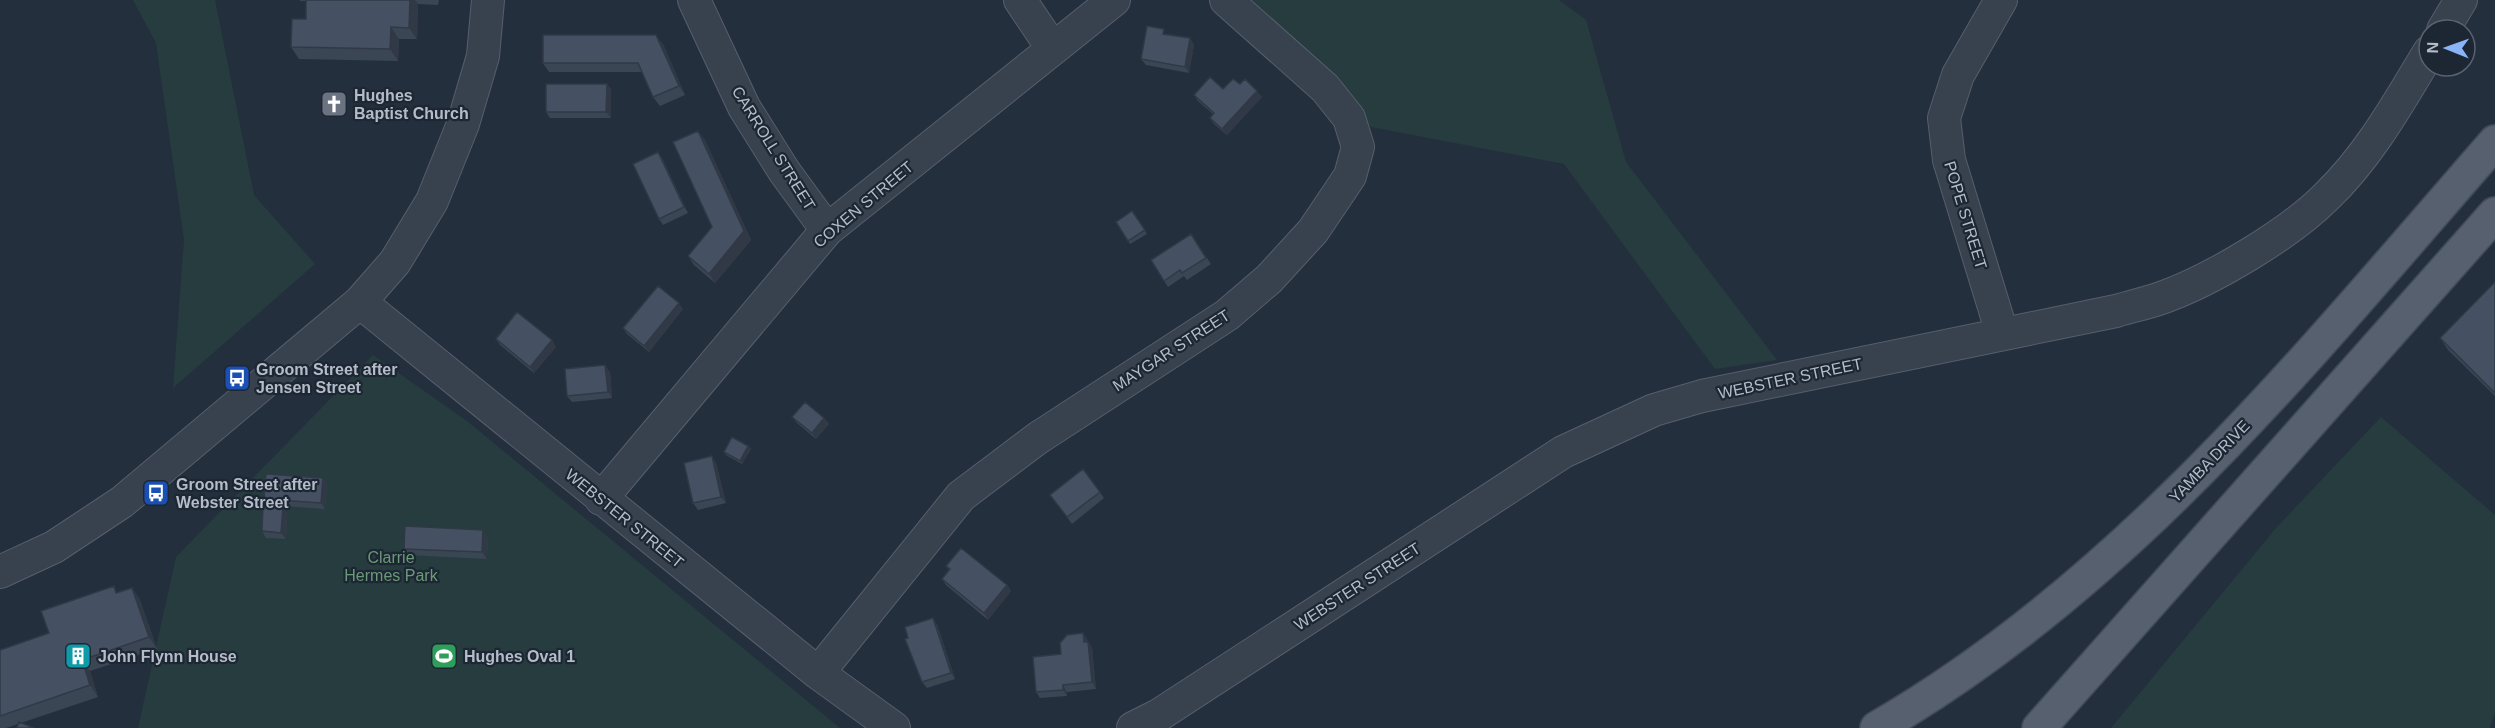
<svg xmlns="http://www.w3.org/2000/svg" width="2495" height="728" font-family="Helvetica,sans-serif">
<rect width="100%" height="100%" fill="#242f3e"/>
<!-- green -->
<path fill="#263c3f" d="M133 0H215L254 195 315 264 173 388 184 240 156 43Z
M1236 0H1559L1586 20 1626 162 1777 360 1715 369 1564 164 1371 127Z
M373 355 467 421 840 728H138L176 557Z
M2381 417 2495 515V712L2490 728H2111L2276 528Z"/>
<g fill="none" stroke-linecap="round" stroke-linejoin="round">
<defs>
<path id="minor" d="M694 0 744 107 784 171 827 230
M1020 0 1053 49
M2001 0 1958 75 1944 118 1949 160 2002 333
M2443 30 2461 0
M360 302 818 673 894 728
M601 499 827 230 1114 0
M0 572 54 547 122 502 360 302 395 262 432 201 463 124 483 56 488 0
M818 673 961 496 1038 438 1227 315 1269 279 1313 231 1350 176 1358 147 1349 118 1325 88 1226 0
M1133 728 1159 715 1563 452 1654 410 1702 396 2116 311C2132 306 2148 303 2164 297 2213 279 2289 234 2326 197 2369 156 2399 102 2429 52"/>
<path id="major" d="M1877 728C2126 584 2309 355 2495 142
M2039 728 2495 214"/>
</defs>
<!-- minor casing -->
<use href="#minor" stroke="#565f6c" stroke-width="34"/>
<!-- major casing -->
<use href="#major" stroke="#414a57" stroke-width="36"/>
<!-- minor -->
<use href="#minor" stroke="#38414e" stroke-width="32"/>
<!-- major -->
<use href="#major" stroke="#56606e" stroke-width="33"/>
</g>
<!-- wall -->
<path fill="#3b4654" d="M300 0H439L438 5 418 4 417 39H399L398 61 299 59 291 47 306 19V1H300Z
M1167 34 1190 38 1194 45 1189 73 1146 65 1141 59Z
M663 44 685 95 660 106 653 97 642 72H549L543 63Z
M607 84 611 90V118H550L546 112Z
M1240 84 1262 97 1227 135 1214 124 1210 118 1213 114 1198 101 1194 95 1223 89Z
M705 140 751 240 715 283 694 265 688 256 712 227Z
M658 152 662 158 688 213 663 225 659 219Z
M1132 211 1147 234 1130 244 1116 222Z
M1191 234 1211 264 1187 280 1184 276 1168 287 1151 260Z
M2495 282V396L2448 350 2440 338Z
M683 309 649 352 627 334 623 328Z
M496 339 556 347 534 373 500 345Z
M610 372 612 398 572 402 567 396Z
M792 417 824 418 829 424 816 439 797 423Z
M748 446 751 449 742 464 726 455 724 452Z
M716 463 726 503 698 510 693 503Z
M1083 469 1104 498 1072 524 1050 495Z
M323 478 327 484 325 509 268 505 264 499Z
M283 507 287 513 286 539 266 538 262 531Z
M488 536 487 559 408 555 404 549Z
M946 566 1007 585 1011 591 988 620 946 585 942 579 949 570Z
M132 588 140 600 157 649 90 671 98 697 6 728H0V650L49 633 119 593Z
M937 624 955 679 927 688 922 682Z
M1083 633 1092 648 1096 689 1067 692V696L1040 698 1036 692 1061 654Z"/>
<!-- shaded-wall -->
<path fill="#303945" d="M410 0H415L418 4 417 39 409 28Z
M391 27 399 39 398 61 390 49Z
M656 35 663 44 685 95 679 86Z
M1190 38 1194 45 1189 73 1185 67Z
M607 84 611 90V118L606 112Z
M1257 91 1262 97 1227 135 1222 129Z
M698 131 705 140 751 240 715 283 709 274 744 231Z
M658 152 662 158 688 213 684 207Z
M679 303 683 309 649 352 644 346Z
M552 340 556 347 534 373 530 367Z
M605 365 610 372 612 398 608 392Z
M824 418 829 424 816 439 812 433Z
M748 446 751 449 742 464 740 461Z
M712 456 716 463 726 503 721 497Z
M323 478 327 484 325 509 321 503Z
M283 507 287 513 286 539 281 533Z
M483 530 488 536 487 559 482 552Z
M1007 585 1011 591 988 620 984 613Z
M132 588 140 600 157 649 149 637Z
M933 618 937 624 955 679 951 673Z
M1083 633 1092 648 1096 689 1092 682Z
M82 660 90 671 98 697 90 685Z
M1063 685 1067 692V696L1063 690Z"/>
<!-- building -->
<path fill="#455162" stroke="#303945" stroke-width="1.5" d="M306 0H410L409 28 391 27 390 49 291 47 292 19H306Z
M1147 26 1164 29 1163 34 1190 38 1185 67 1141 59Z
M543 35H656L679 86 653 97 638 63H543Z
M1210 77 1223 89 1233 79 1240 84 1245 79 1257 91 1222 129 1210 118 1214 113 1194 95Z
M546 84H607L606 112H546Z
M698 131 744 231 709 274 688 256 712 227 673 142Z
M658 152 684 207 659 219 633 164Z
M1132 211 1145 230 1128 241 1116 222Z
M1191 234 1206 258 1182 273 1180 270 1164 281 1151 260Z
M2495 282V393L2440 338Z
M658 286 679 303 644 346 623 328Z
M517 312 552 340 530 367 496 339Z
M605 365 608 392 567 396 565 369Z
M805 402 824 418 812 433 792 417Z
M732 437 748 446 740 461 724 452Z
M712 456 721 497 693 503 684 463Z
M1083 469 1100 492 1067 517 1050 495Z
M266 474 323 478 321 503 264 499Z
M263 505 283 507 281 533 262 531Z
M405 526 483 530 482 552 404 549Z
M961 548 1007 585 984 613 942 579 950 569 946 566Z
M114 586 116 593 132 588 149 637 82 660 90 685 0 716V650L49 633 41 611Z
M933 618 951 673 922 682 905 639 908 638 905 627Z
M1083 633 1084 642H1088L1092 682 1063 685V690L1036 692 1033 657 1061 654 1060 643 1067 635Z
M19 722 34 728H17Z"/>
<!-- icons -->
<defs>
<symbol id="church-square" viewBox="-11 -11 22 22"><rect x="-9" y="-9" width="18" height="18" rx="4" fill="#6b7280" stroke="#1d2633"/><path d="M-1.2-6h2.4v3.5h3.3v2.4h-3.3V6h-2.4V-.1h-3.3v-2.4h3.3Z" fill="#fff"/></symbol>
<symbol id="bus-square" viewBox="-11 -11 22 22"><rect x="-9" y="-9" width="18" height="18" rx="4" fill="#1a4fb4" stroke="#1d2633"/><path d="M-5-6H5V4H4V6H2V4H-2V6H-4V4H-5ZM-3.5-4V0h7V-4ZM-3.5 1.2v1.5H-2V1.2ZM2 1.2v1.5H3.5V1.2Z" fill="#fff"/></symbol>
<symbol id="building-square" viewBox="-11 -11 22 22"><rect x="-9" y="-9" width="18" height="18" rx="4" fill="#0f9aa8" stroke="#1d2633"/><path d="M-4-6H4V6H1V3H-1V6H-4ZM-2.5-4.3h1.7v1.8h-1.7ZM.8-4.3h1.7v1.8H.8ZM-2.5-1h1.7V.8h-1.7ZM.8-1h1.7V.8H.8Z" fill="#fff"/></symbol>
<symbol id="stadium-square" viewBox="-11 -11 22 22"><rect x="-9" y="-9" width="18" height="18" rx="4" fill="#2e9e5b" stroke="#1d2633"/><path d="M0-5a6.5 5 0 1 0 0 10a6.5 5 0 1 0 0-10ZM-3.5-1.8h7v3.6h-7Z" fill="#fff"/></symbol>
</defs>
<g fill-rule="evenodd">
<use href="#church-square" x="319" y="89" width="30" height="30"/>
<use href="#bus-square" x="222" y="363" width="30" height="30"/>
<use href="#bus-square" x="141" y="478" width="30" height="30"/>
<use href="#building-square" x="63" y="641" width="30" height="30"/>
<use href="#stadium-square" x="429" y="641" width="30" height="30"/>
</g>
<g text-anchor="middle" stroke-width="4.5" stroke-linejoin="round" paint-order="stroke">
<!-- poi labels -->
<g font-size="16" font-weight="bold" fill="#b4bcc9" stroke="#1d2633" text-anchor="start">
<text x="354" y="101">Hughes<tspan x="354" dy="18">Baptist Church</tspan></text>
<text x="256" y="375">Groom Street after<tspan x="256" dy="18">Jensen Street</tspan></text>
<text x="176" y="490">Groom Street after<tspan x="176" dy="18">Webster Street</tspan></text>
<text x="98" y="662">John Flynn House</text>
<text x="464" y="662">Hughes Oval 1</text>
</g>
<!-- street labels -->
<g font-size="16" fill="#b4bcc9" stroke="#1d2633">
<text transform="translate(774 148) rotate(58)" y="6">CARROLL STREET</text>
<text transform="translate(863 204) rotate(-40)" y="6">COXEN STREET</text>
<text transform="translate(1966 215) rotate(73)" y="6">POPE STREET</text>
<text transform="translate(1171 350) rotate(-33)" y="6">MAYGAR STREET</text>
<text transform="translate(1790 378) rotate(-12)" y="6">WEBSTER STREET</text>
<text transform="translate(2209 461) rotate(-46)" y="6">YAMBA DRIVE</text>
<text transform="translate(625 518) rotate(39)" y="6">WEBSTER STREET</text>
<text transform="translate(1357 586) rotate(-33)" y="6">WEBSTER STREET</text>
</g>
<!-- park labels -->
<g font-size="16" fill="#6b9a76" stroke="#1d2633">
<text x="391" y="563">Clarrie<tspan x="391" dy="18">Hermes Park</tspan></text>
</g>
</g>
<!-- north arrow -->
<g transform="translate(2447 48) rotate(271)"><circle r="28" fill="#1d2633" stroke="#59626f" stroke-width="1.5"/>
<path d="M0-4.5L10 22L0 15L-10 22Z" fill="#8ab4f8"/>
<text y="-9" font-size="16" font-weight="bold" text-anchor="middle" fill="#b4bcc9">N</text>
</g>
</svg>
